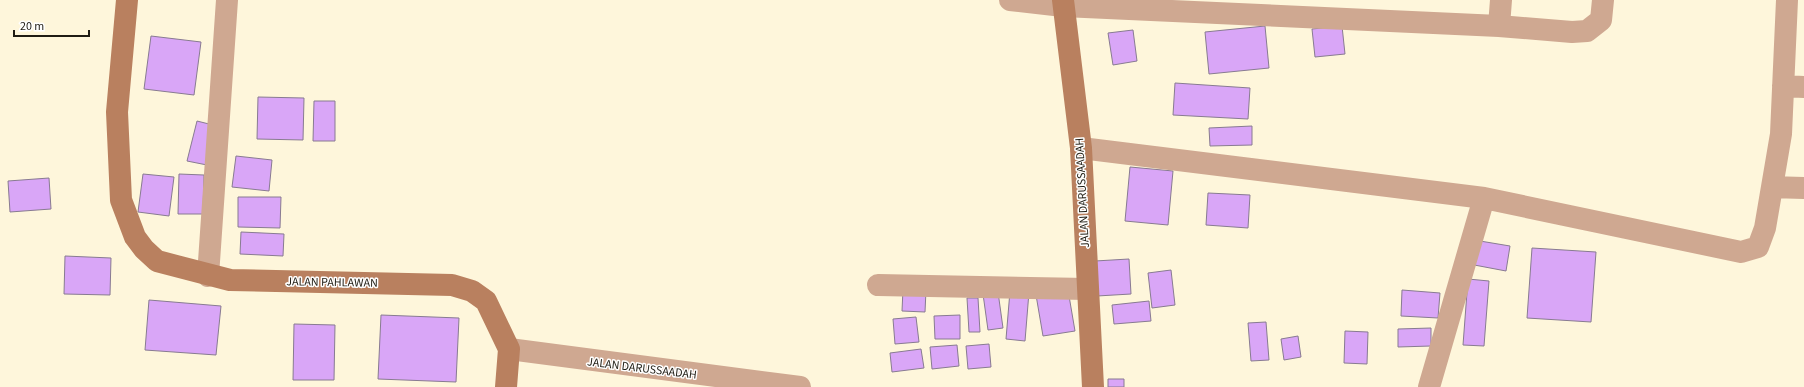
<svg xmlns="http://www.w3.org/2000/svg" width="1804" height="387" font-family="'Source Sans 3',sans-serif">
<rect width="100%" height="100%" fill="#fef6db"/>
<!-- building -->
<path fill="#d9a6f7" stroke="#887b91" d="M1265 26 1269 68 1209 74 1205 32Z
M1342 26 1345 54 1315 57 1312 29Z
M1133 30 1137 61 1113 65 1108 33Z
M151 36 201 42 194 95 144 89Z
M1175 83 1250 88 1248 119 1173 115Z
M258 97 304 98 303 140 257 139Z
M314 101H335V141H313Z
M197 121 217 126 207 165 187 161Z
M1252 126V145L1210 146 1209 128Z
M236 156 272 160 269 191 232 187Z
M1130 167 1173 171 1168 225 1125 221Z
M143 174 174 177 169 216 138 212Z
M179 174 204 175 203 214H178Z
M49 178 51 209 10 212 8 181Z
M1208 193 1250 195 1248 228 1206 225Z
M238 197H281L280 228 238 227Z
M241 232 284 234 283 256 240 254Z
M1474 240 1510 246 1506 271 1469 264Z
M1532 248 1596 252 1591 322 1527 318Z
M65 256 111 258 110 295 64 294Z
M1129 259 1131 294 1097 296 1095 261Z
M1171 270 1175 305 1152 308 1148 273Z
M1468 279 1489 281 1484 346 1463 345Z
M903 289 926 290 925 312 902 311Z
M1068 290 1075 331 1043 336 1036 295Z
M1402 290 1440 293 1438 318 1401 316Z
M1010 291 1029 292 1025 341 1006 339Z
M998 292 1003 328 988 330 983 294Z
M967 298H978L980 332H969Z
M149 300 221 306 216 355 145 350Z
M1149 301 1151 321 1114 324 1112 305Z
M381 315 459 318 456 382 378 379Z
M960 315V339H935L934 316Z
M916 317 919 342 895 344 893 319Z
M1266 322 1269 360 1251 361 1248 323Z
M294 324 335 325 334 380H293Z
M1431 328V346L1398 347V329Z
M1345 331 1368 332 1367 364 1344 363Z
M1298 336 1301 357 1284 360 1281 339Z
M989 344 991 367 968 369 966 346Z
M957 345 959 366 932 369 930 347Z
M921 349 924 368 892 372 890 353Z
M1108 379H1124V387H1108Z"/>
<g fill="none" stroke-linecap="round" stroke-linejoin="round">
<!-- street -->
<path stroke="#cfa891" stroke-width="22" d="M1010 0 1063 6 1499 26 1572 32 1587 31 1601 20 1603 0
M1499 26 1501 0
M1783 86 1804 87
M1081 148 1484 198 1741 252 1758 247 1765 228 1781 134 1787 0
M1772 187 1804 188
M208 276 227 0
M878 285 1087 289
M509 349 800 387
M1429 387 1484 198"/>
<!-- secondary -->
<path stroke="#b9805f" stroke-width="22" d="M127 0 117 112 121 200 135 237 144 249 157 261 230 280 452 285 472 291 486 301 509 349 506 387
M1063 0 1081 148 1093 387"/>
</g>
<g text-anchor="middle" stroke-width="3" stroke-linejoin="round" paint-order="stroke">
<!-- street labels -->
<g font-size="12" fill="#1f1c13" stroke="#fff">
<text transform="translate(1082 193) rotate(-93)" y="4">JALAN DARUSSAADAH</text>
<text transform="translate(332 282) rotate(1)" y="4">JALAN PAHLAWAN</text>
<text transform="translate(642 368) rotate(7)" y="4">JALAN DARUSSAADAH</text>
</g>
</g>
<!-- scale -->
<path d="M14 30v6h75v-6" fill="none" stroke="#1f1c13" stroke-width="2"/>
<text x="20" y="30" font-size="12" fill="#1f1c13" stroke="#ffffff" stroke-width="3" paint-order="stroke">20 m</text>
</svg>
